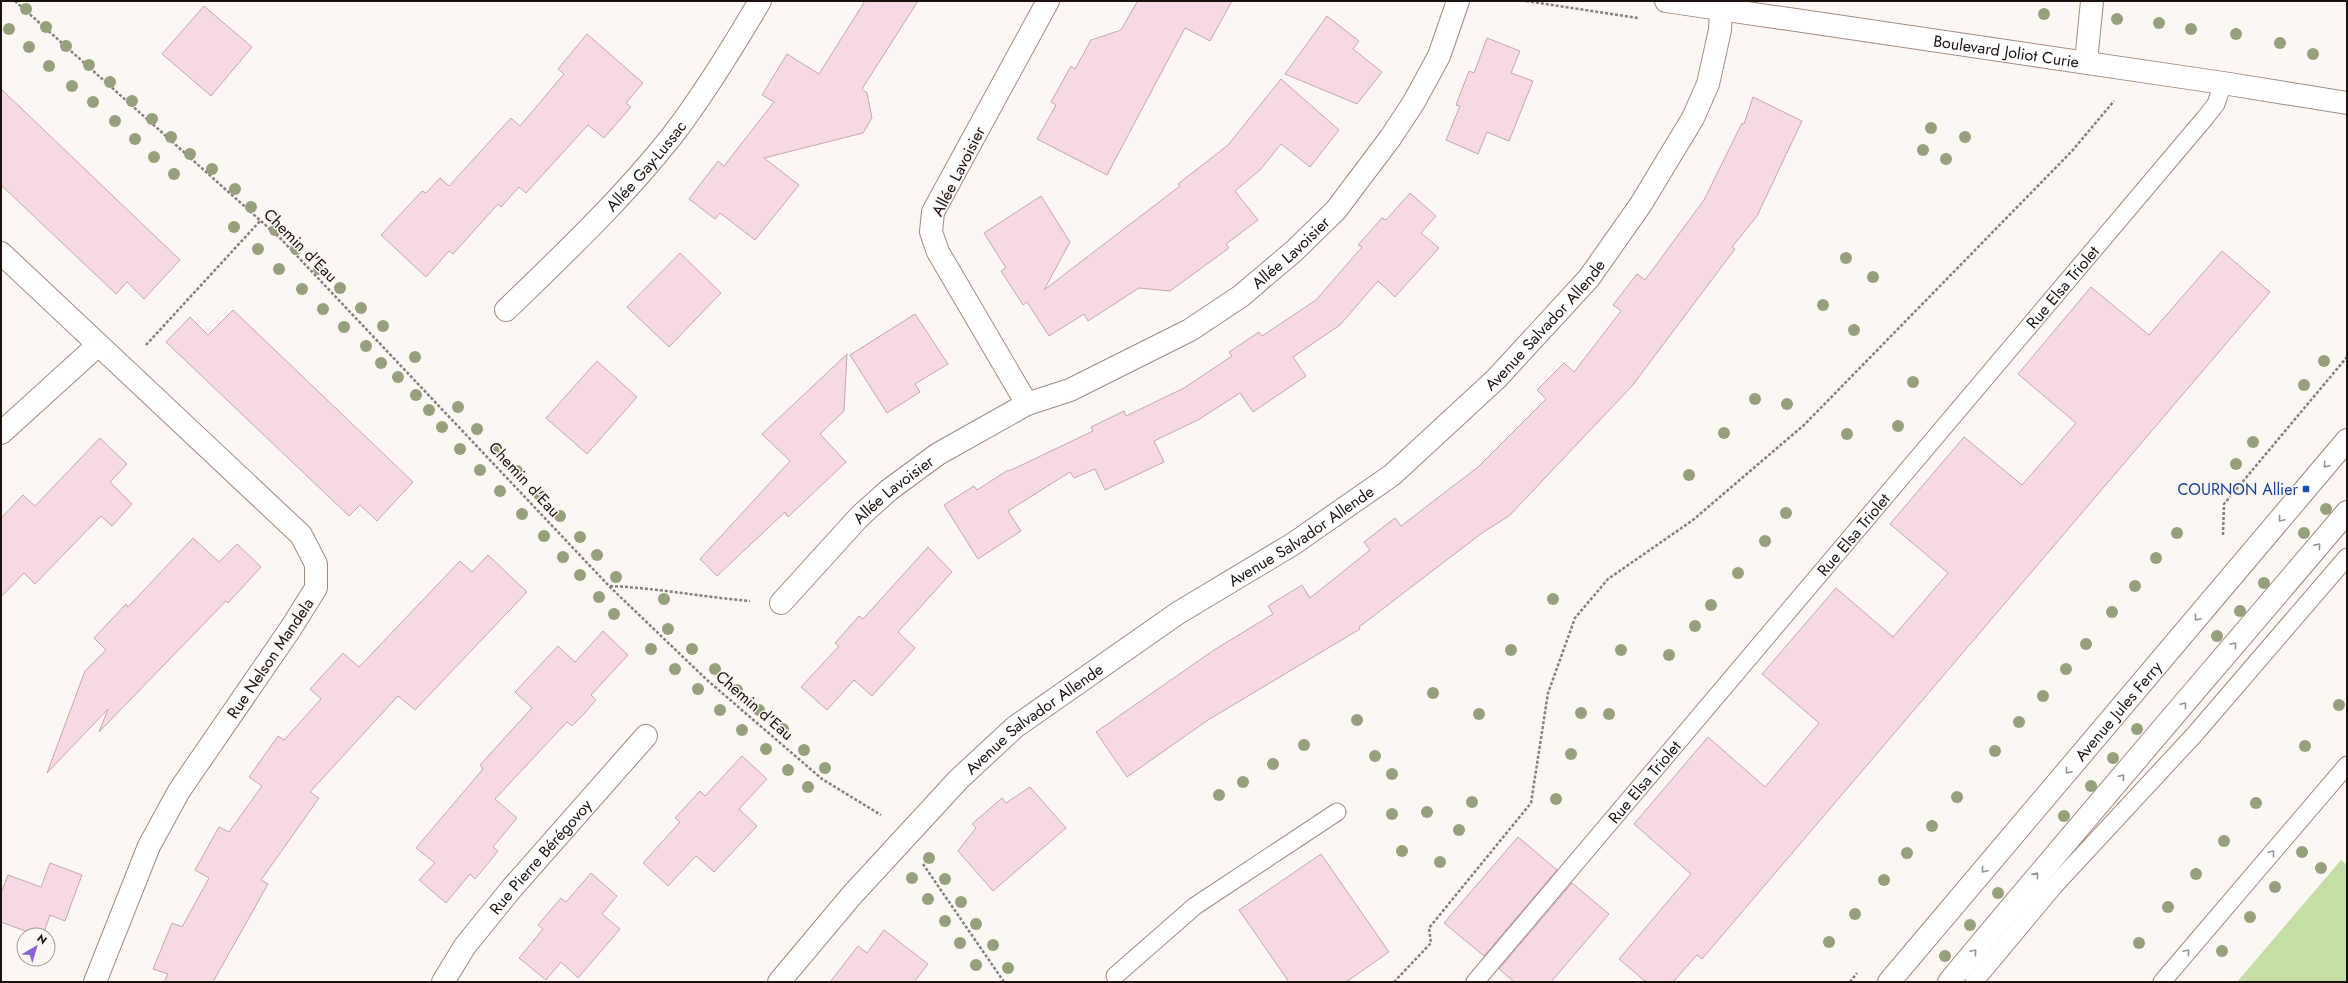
<svg xmlns="http://www.w3.org/2000/svg" width="2348" height="983" font-family="Jost,sans-serif">
<rect width="100%" height="100%" fill="#fdf7f4"/>
<!-- green -->
<path fill="#c5dea5" d="M2341 860 2347 865V982H2237Z"/>
<!-- building -->
<path fill="#f6d9e2" stroke="#c4a7b0" d="M865 1H918L862 89 867 93 872 118 863 133 764 158 799 185 755 240 720 213 715 219 689 199 718 161 724 166 774 102 762 95 787 54 819 74Z
M1134 1H1232L1210 41 1185 28 1107 175 1037 139 1056 105 1051 102 1071 66 1075 69 1091 40 1121 30 1137 2Z
M204 6 252 47 211 96 162 54Z
M1327 16 1359 41 1353 49 1382 72 1357 104 1285 74Z
M587 34 643 83 626 103 631 107 604 138 588 125 526 193 519 187 501 207 498 204 453 254 449 251 426 277 381 235 422 191 426 193 440 178 449 186 511 118 520 126 564 74 558 69Z
M1487 38 1520 51 1511 73 1533 81 1509 141 1487 132 1478 154 1446 140 1460 106 1456 105 1469 71 1474 73Z
M1281 79 1339 130 1310 167 1281 144 1260 170 1235 191 1258 220 1226 244 1229 248 1170 291 1139 288 1088 321 1084 314 1049 336 1027 302 1023 305 1001 271 1006 268 984 233 1041 196 1070 242 1044 290 1180 186 1178 184 1228 145Z
M1 89 180 260 144 299 127 282 116 294 1 185Z
M1753 97 1802 121 1757 216 1732 247 1735 249 1632 386 1509 516 1482 533 1359 627 1360 629 1208 720 1127 777 1096 732 1214 650 1273 614 1268 606 1302 585 1310 598 1370 550 1364 542 1395 518 1401 526 1478 467 1546 399 1537 390 1564 363 1574 372 1621 311 1613 305 1637 274 1645 280 1704 200 1742 123 1744 124Z
M1410 193 1436 216 1421 233 1439 248 1395 297 1378 281 1340 325 1293 357 1306 376 1253 412 1240 393 1198 420 1154 441 1164 462 1105 490 1095 469 1074 478 1070 472 1008 511 1021 531 978 559 944 505 974 486 977 490 1008 470 1009 471 1093 431 1091 427 1124 411 1126 416 1184 388 1232 356 1229 352 1259 332 1262 336 1316 300 1362 247 1358 245 1382 218 1386 220Z
M2222 251 2270 292 1702 959 1697 955 1673 982H1646L1619 959 1691 874 1634 824 1708 737 1765 787 1819 723 1762 674 1836 588 1893 637 1948 573 1890 524 1964 437 2022 485 2076 423 2018 374 2091 287 2149 335Z
M680 253 721 293 669 347 627 307Z
M233 310 413 482 377 521 360 505 349 516 166 342 190 317 208 335Z
M915 314 948 364 915 384 920 392 887 413 850 355Z
M847 354 844 411 820 434 846 462 788 517 785 512 717 576 700 559 790 461 762 434Z
M597 361 637 397 587 454 546 418Z
M100 438 127 464 110 482 132 504 112 526 101 516 35 584 24 573 1 597V518L23 495 35 506Z
M193 538 219 562 237 544 261 567 228 603 226 601 99 732 108 709 47 773 85 671 106 650 94 638 126 604 128 607Z
M928 547 952 572 898 632 915 648 872 696 854 680 827 710 801 687 839 646 835 643 859 616 863 619Z
M488 555 527 592 415 710 398 696 310 792 319 798 261 880 268 884 213 982H164L168 974 153 969 172 923 182 927 209 878 195 870 219 827 229 832 262 786 249 777 278 736 284 740 321 699 310 689 343 653 359 667 460 561 472 572Z
M603 631 628 655 591 695 596 700 583 715 572 726 567 722 495 799 517 818 493 847 498 851 486 866 475 879 470 874 446 903 419 880 435 863 416 848 483 769 480 765 532 708 515 692 558 646 575 662Z
M742 756 767 779 739 809 757 826 714 872 696 856 668 886 643 863 680 822 675 818 700 791 705 796Z
M1030 787 1066 828 993 891 958 851 976 828 972 824 1002 798 1006 803Z
M1518 837 1557 870 1484 956 1444 923Z
M1321 854 1389 952 1346 982H1289L1239 910Z
M50 863 82 875 65 921 50 915 43 935H36L1 922V893L8 875 41 887Z
M591 873 617 896 602 914 620 929 578 978 561 962 546 980 519 958 543 929 538 925 561 898 566 902Z
M1572 883 1609 914 1551 982H1514L1499 969Z
M884 930 928 964 914 982H830L858 946 867 953Z"/>
<g fill="none" stroke-linecap="round" stroke-linejoin="round">
<defs>
<g id="lane">
<path d="M1115 976 1195 906 1337 812"/>
<path id="s1" d="M1475 982 2205 118 2216 104 2223 83"/>
<path d="M1974 982 2055 885 2195 734 2347 557"/>
<path d="M2162 982 2347 765"/>
</g>
<g id="street">
<path d="M2086 62 2092 1"/>
<path d="M1 253 301 535 316 564V588L291 628 179 791 149 846 95 982"/>
<path id="s2" d="M506 310C564 254 622 199 672 136 705 93 733 47 760 1"/>
<path d="M1027 404 938 252 931 232 933 212 1048 1"/>
<path d="M1 433 98 345"/>
<path id="s3" d="M781 603 860 516 889 490 938 454 1027 404 1070 390 1190 330 1241 296 1294 251 1336 210 1391 137 1414 102 1439 56 1458 1"/>
<path id="s4" d="M443 982 465 946 512 888 646 736"/>
<path id="s5" d="M779 982 852 895 959 779 1015 727 1178 613 1293 544 1392 475 1496 379 1589 278 1641 204 1693 118 1708 84 1720 30 1721 9"/>
<path id="s6" d="M1889 982 2347 440"/>
<path d="M1949 982C2080 824 2214 669 2347 512"/>
</g>
<g id="secondary">
<path id="s7" d="M1666 1 2223 83 2347 103"/>
</g>
</defs>
<!-- lane casing -->
<use href="#lane" stroke="#a3897d" stroke-width="19"/>
<!-- street casing -->
<use href="#street" stroke="#a3897d" stroke-width="24"/>
<!-- secondary casing -->
<use href="#secondary" stroke="#a3897d" stroke-width="24"/>
<!-- path -->
<path stroke="#867e7a" stroke-width="2.5" stroke-dasharray="3 2" stroke-linecap="butt" d="M15 1 281 239 609 586 707 680 822 779 881 815
M1526 1 1638 18
M146 345 261 220
M2223 535 2224 504 2347 357
M610 586C657 588 703 597 750 601
M923 864 1004 982
M1394 982 1431 943 1429 928 1531 803 1548 693 1575 618 1608 579 1693 520 1804 425 2072 151 2114 101
M1850 982 1857 973"/>
<!-- lane -->
<use href="#lane" stroke="#fff" stroke-width="17"/>
<!-- street -->
<use href="#street" stroke="#fff" stroke-width="22"/>
<!-- secondary -->
<use href="#secondary" stroke="#fff" stroke-width="22"/>
</g>
<!-- trees -->
<g fill="#96a07c">
<circle cx="26" cy="9" r="6"/>
<circle cx="2044" cy="14" r="6"/>
<circle cx="2117" cy="19" r="6"/>
<circle cx="2159" cy="23" r="6"/>
<circle cx="46" cy="27" r="6"/>
<circle cx="9" cy="29" r="6"/>
<circle cx="2191" cy="29" r="6"/>
<circle cx="2236" cy="34" r="6"/>
<circle cx="2280" cy="43" r="6"/>
<circle cx="66" cy="46" r="6"/>
<circle cx="29" cy="47" r="6"/>
<circle cx="2313" cy="54" r="6"/>
<circle cx="89" cy="65" r="6"/>
<circle cx="49" cy="66" r="6"/>
<circle cx="110" cy="82" r="6"/>
<circle cx="72" cy="86" r="6"/>
<circle cx="132" cy="101" r="6"/>
<circle cx="93" cy="102" r="6"/>
<circle cx="152" cy="119" r="6"/>
<circle cx="115" cy="121" r="6"/>
<circle cx="1931" cy="128" r="6"/>
<circle cx="171" cy="137" r="6"/>
<circle cx="1965" cy="137" r="6"/>
<circle cx="135" cy="139" r="6"/>
<circle cx="1923" cy="150" r="6"/>
<circle cx="190" cy="154" r="6"/>
<circle cx="154" cy="157" r="6"/>
<circle cx="1946" cy="159" r="6"/>
<circle cx="212" cy="169" r="6"/>
<circle cx="174" cy="174" r="6"/>
<circle cx="235" cy="189" r="6"/>
<circle cx="251" cy="207" r="6"/>
<circle cx="234" cy="227" r="6"/>
<circle cx="275" cy="230" r="6"/>
<circle cx="258" cy="249" r="6"/>
<circle cx="296" cy="249" r="6"/>
<circle cx="1846" cy="258" r="6"/>
<circle cx="279" cy="269" r="6"/>
<circle cx="319" cy="269" r="6"/>
<circle cx="1873" cy="277" r="6"/>
<circle cx="340" cy="288" r="6"/>
<circle cx="302" cy="289" r="6"/>
<circle cx="1823" cy="305" r="6"/>
<circle cx="361" cy="308" r="6"/>
<circle cx="323" cy="309" r="6"/>
<circle cx="383" cy="326" r="6"/>
<circle cx="344" cy="327" r="6"/>
<circle cx="1854" cy="330" r="6"/>
<circle cx="366" cy="346" r="6"/>
<circle cx="415" cy="357" r="6"/>
<circle cx="2324" cy="361" r="6"/>
<circle cx="381" cy="363" r="6"/>
<circle cx="398" cy="377" r="6"/>
<circle cx="1913" cy="382" r="6"/>
<circle cx="2304" cy="385" r="6"/>
<circle cx="416" cy="395" r="6"/>
<circle cx="1755" cy="399" r="6"/>
<circle cx="1787" cy="404" r="6"/>
<circle cx="458" cy="407" r="6"/>
<circle cx="429" cy="410" r="6"/>
<circle cx="1898" cy="426" r="6"/>
<circle cx="442" cy="427" r="6"/>
<circle cx="477" cy="429" r="6"/>
<circle cx="1724" cy="433" r="6"/>
<circle cx="1847" cy="434" r="6"/>
<circle cx="2253" cy="442" r="6"/>
<circle cx="460" cy="449" r="6"/>
<circle cx="497" cy="450" r="6"/>
<circle cx="2236" cy="464" r="6"/>
<circle cx="480" cy="470" r="6"/>
<circle cx="517" cy="471" r="6"/>
<circle cx="1689" cy="475" r="6"/>
<circle cx="500" cy="491" r="6"/>
<circle cx="539" cy="494" r="6"/>
<circle cx="2326" cy="509" r="6"/>
<circle cx="1786" cy="513" r="6"/>
<circle cx="522" cy="514" r="6"/>
<circle cx="560" cy="516" r="6"/>
<circle cx="2177" cy="533" r="6"/>
<circle cx="2304" cy="533" r="6"/>
<circle cx="544" cy="536" r="6"/>
<circle cx="580" cy="537" r="6"/>
<circle cx="1765" cy="541" r="6"/>
<circle cx="597" cy="555" r="6"/>
<circle cx="563" cy="557" r="6"/>
<circle cx="2156" cy="558" r="6"/>
<circle cx="1738" cy="573" r="6"/>
<circle cx="580" cy="575" r="6"/>
<circle cx="616" cy="577" r="6"/>
<circle cx="2264" cy="583" r="6"/>
<circle cx="2135" cy="586" r="6"/>
<circle cx="599" cy="597" r="6"/>
<circle cx="664" cy="599" r="6"/>
<circle cx="1553" cy="599" r="6"/>
<circle cx="1711" cy="605" r="6"/>
<circle cx="2240" cy="611" r="6"/>
<circle cx="2112" cy="612" r="6"/>
<circle cx="614" cy="614" r="6"/>
<circle cx="1695" cy="626" r="6"/>
<circle cx="668" cy="629" r="6"/>
<circle cx="2217" cy="636" r="6"/>
<circle cx="2086" cy="644" r="6"/>
<circle cx="651" cy="649" r="6"/>
<circle cx="692" cy="649" r="6"/>
<circle cx="1511" cy="650" r="6"/>
<circle cx="1621" cy="650" r="6"/>
<circle cx="1669" cy="655" r="6"/>
<circle cx="675" cy="669" r="6"/>
<circle cx="715" cy="669" r="6"/>
<circle cx="2066" cy="669" r="6"/>
<circle cx="698" cy="689" r="6"/>
<circle cx="737" cy="690" r="6"/>
<circle cx="1433" cy="693" r="6"/>
<circle cx="2043" cy="696" r="6"/>
<circle cx="2339" cy="705" r="6"/>
<circle cx="720" cy="710" r="6"/>
<circle cx="759" cy="710" r="6"/>
<circle cx="1581" cy="713" r="6"/>
<circle cx="1479" cy="714" r="6"/>
<circle cx="1609" cy="714" r="6"/>
<circle cx="1357" cy="720" r="6"/>
<circle cx="2019" cy="722" r="6"/>
<circle cx="783" cy="729" r="6"/>
<circle cx="2137" cy="729" r="6"/>
<circle cx="742" cy="730" r="6"/>
<circle cx="1304" cy="745" r="6"/>
<circle cx="2305" cy="746" r="6"/>
<circle cx="766" cy="749" r="6"/>
<circle cx="804" cy="750" r="6"/>
<circle cx="1995" cy="751" r="6"/>
<circle cx="1571" cy="754" r="6"/>
<circle cx="1375" cy="756" r="6"/>
<circle cx="2113" cy="758" r="6"/>
<circle cx="1273" cy="764" r="6"/>
<circle cx="825" cy="768" r="6"/>
<circle cx="788" cy="770" r="6"/>
<circle cx="1392" cy="774" r="6"/>
<circle cx="1243" cy="782" r="6"/>
<circle cx="2091" cy="786" r="6"/>
<circle cx="808" cy="787" r="6"/>
<circle cx="1219" cy="795" r="6"/>
<circle cx="1957" cy="797" r="6"/>
<circle cx="1556" cy="799" r="6"/>
<circle cx="1472" cy="802" r="6"/>
<circle cx="2256" cy="803" r="6"/>
<circle cx="1427" cy="812" r="6"/>
<circle cx="1392" cy="814" r="6"/>
<circle cx="2064" cy="816" r="6"/>
<circle cx="1932" cy="826" r="6"/>
<circle cx="1459" cy="830" r="6"/>
<circle cx="2224" cy="841" r="6"/>
<circle cx="1402" cy="851" r="6"/>
<circle cx="2302" cy="852" r="6"/>
<circle cx="1907" cy="853" r="6"/>
<circle cx="929" cy="858" r="6"/>
<circle cx="1440" cy="862" r="6"/>
<circle cx="2321" cy="868" r="6"/>
<circle cx="2196" cy="874" r="6"/>
<circle cx="912" cy="878" r="6"/>
<circle cx="945" cy="879" r="6"/>
<circle cx="1884" cy="880" r="6"/>
<circle cx="2275" cy="887" r="6"/>
<circle cx="1998" cy="893" r="6"/>
<circle cx="928" cy="899" r="6"/>
<circle cx="961" cy="902" r="6"/>
<circle cx="2168" cy="907" r="6"/>
<circle cx="1855" cy="914" r="6"/>
<circle cx="2250" cy="917" r="6"/>
<circle cx="945" cy="921" r="6"/>
<circle cx="976" cy="924" r="6"/>
<circle cx="1970" cy="925" r="6"/>
<circle cx="1829" cy="942" r="6"/>
<circle cx="960" cy="943" r="6"/>
<circle cx="2139" cy="943" r="6"/>
<circle cx="993" cy="945" r="6"/>
<circle cx="2222" cy="951" r="6"/>
<circle cx="1945" cy="956" r="6"/>
<circle cx="976" cy="965" r="6"/>
<circle cx="1008" cy="968" r="6"/>
</g>
<!-- one-way arrows -->
<defs><path id="oneway-chevron" d="M-2-3.5L2.5 0L-2 3.5" fill="none" stroke-width="1.6" stroke-linecap="round" stroke-linejoin="round"/></defs>
<g stroke="#989492">
<use href="#oneway-chevron" transform="translate(2326 465) rotate(131)"/>
<use href="#oneway-chevron" transform="translate(2281 519) rotate(130)"/>
<use href="#oneway-chevron" transform="translate(2318 546) rotate(-50)"/>
<use href="#oneway-chevron" transform="translate(2197 618) rotate(130)"/>
<use href="#oneway-chevron" transform="translate(2234 645) rotate(-50)"/>
<use href="#oneway-chevron" transform="translate(2184 705) rotate(-50)"/>
<use href="#oneway-chevron" transform="translate(2068 771) rotate(130)"/>
<use href="#oneway-chevron" transform="translate(2122 777) rotate(-49)"/>
<use href="#oneway-chevron" transform="translate(2272 853) rotate(-50)"/>
<use href="#oneway-chevron" transform="translate(1984 870) rotate(131)"/>
<use href="#oneway-chevron" transform="translate(2036 875) rotate(-51)"/>
<use href="#oneway-chevron" transform="translate(1974 952) rotate(-50)"/>
<use href="#oneway-chevron" transform="translate(2187 952) rotate(-50)"/>
</g>
<!-- markers -->
<rect fill="#1a4fb4" stroke="#fdf7f4" stroke-width="1.5" x="2302" y="485" width="8" height="8" rx="2"/>
<g text-anchor="middle" stroke-width="3" stroke-linejoin="round" paint-order="stroke">
<!-- street labels -->
<g font-size="16" fill="#1b110d" stroke="#fdf7f4">
<text dy="6" stroke="none"><textPath href="#s7" startOffset="344">Boulevard Joliot Curie</textPath></text>
<text dy="6" stroke="none"><textPath href="#s2" startOffset="201">Allée Gay-Lussac</textPath></text>
<text transform="translate(958 171) rotate(-63)" y="6">Allée Lavoisier</text>
<text transform="translate(301 245) rotate(45)" y="6">Chemin d'Eau</text>
<text dy="6" stroke="none"><textPath href="#s3" startOffset="626">Allée Lavoisier</textPath></text>
<text dy="6" stroke="none"><textPath href="#s1" startOffset="910">Rue Elsa Triolet</textPath></text>
<text dy="6" stroke="none"><textPath href="#s5" startOffset="1016">Avenue Salvador Allende</textPath></text>
<text transform="translate(525 479) rotate(47)" y="6">Chemin d'Eau</text>
<text dy="6" stroke="none"><textPath href="#s3" startOffset="160">Allée Lavoisier</textPath></text>
<text dy="6" stroke="none"><textPath href="#s5" startOffset="692">Avenue Salvador Allende</textPath></text>
<text dy="6" stroke="none"><textPath href="#s1" startOffset="586">Rue Elsa Triolet</textPath></text>
<text transform="translate(270 658) rotate(-56)" y="6">Rue Nelson Mandela</text>
<text transform="translate(755 705) rotate(41)" y="6">Chemin d'Eau</text>
<text dy="6" stroke="none"><textPath href="#s6" startOffset="355">Avenue Jules Ferry</textPath></text>
<text dy="6" stroke="none"><textPath href="#s5" startOffset="368">Avenue Salvador Allende</textPath></text>
<text dy="6" stroke="none"><textPath href="#s1" startOffset="262">Rue Elsa Triolet</textPath></text>
<text dy="6" stroke="none"><textPath href="#s4" startOffset="159">Rue Pierre Bérégovoy</textPath></text>
</g>
<!-- transit labels -->
<g font-size="16" fill="#164399" stroke="#fdf7f4" text-anchor="end">
<text x="2298" y="495">COURNON Allier</text>
</g>
</g>
<!-- border -->
<rect width="2348" height="983" fill="none" stroke="#1b110d" stroke-width="4"/>
<!-- north arrow -->
<g transform="translate(36 947) rotate(38)"><circle r="19" fill="#fdf7f4" stroke="#a39b98"/>
<path d="M0-3L7 15L0 10L-7 15Z" fill="#8d60da"/>
<text y="-6" font-size="11" font-weight="bold" text-anchor="middle" fill="#1b110d">N</text>
</g>
</svg>
